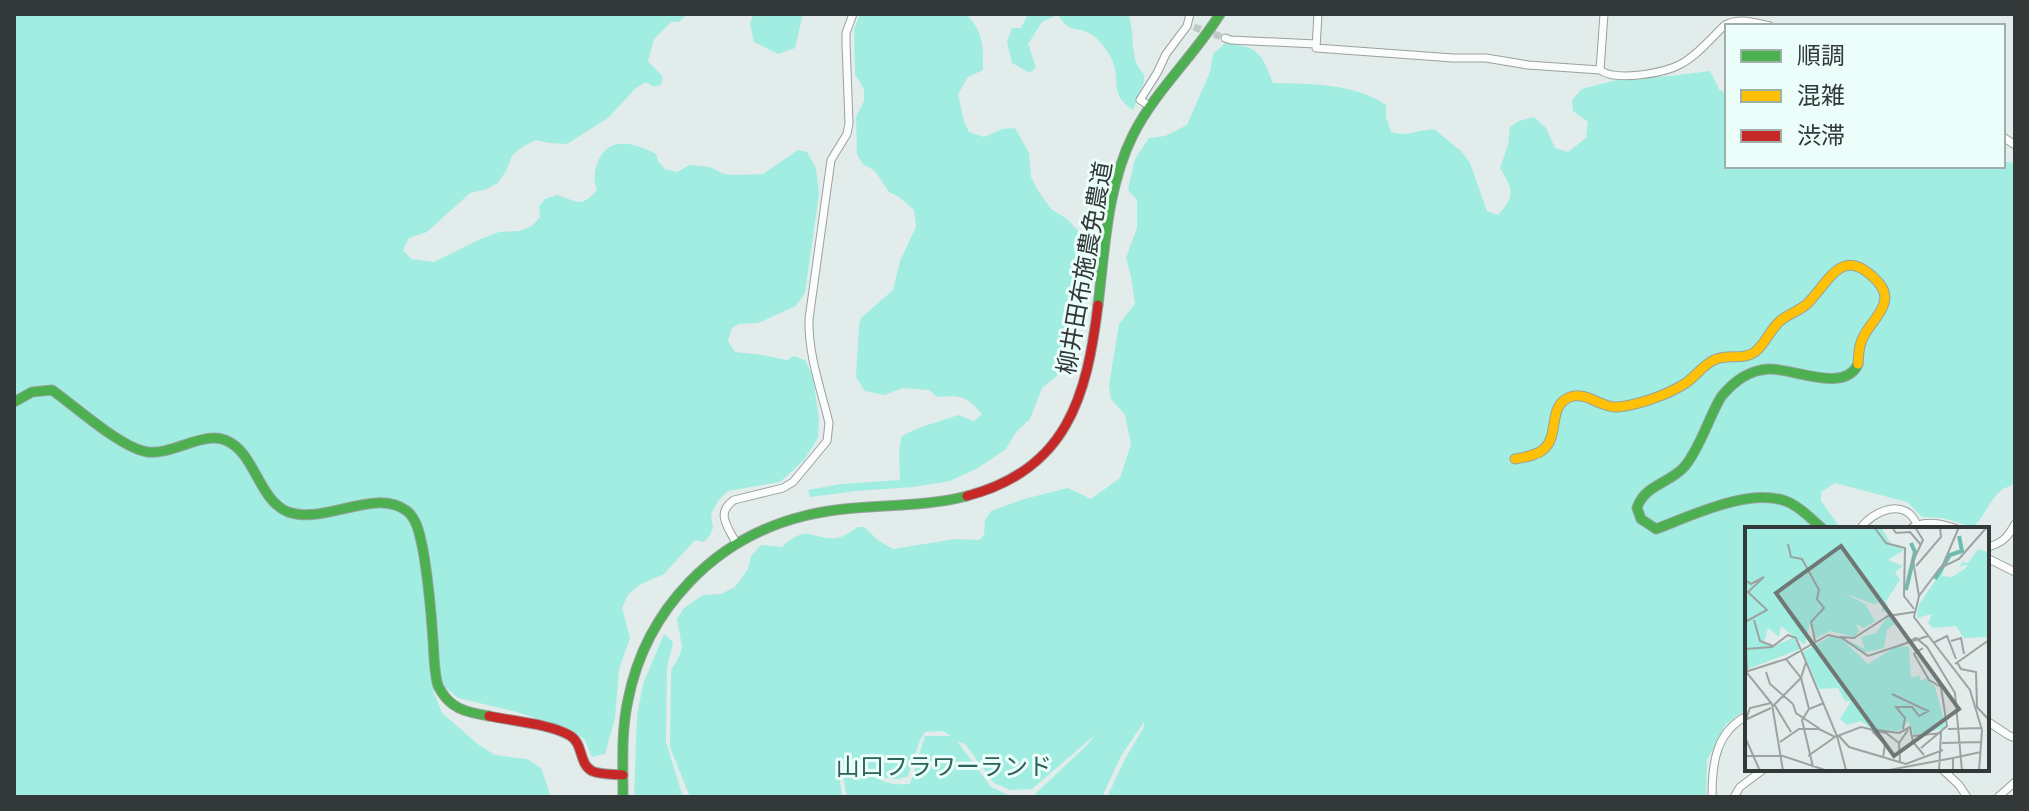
<svg xmlns="http://www.w3.org/2000/svg" width="2029" height="811" font-family="'Golos Text','Noto Sans JP',sans-serif">
<rect width="100%" height="100%" fill="#e2ecea"/>
<!-- green -->
<path fill="#a2ede1" fill-rule="evenodd" d="M14 14H687L679 22H671L654 39 648 61 663 77 661 85 654 87 646 82 636 88 608 118 567 144 550 143 535 140 521 148 512 156 506 171 498 183 487 189 470 193 427 232 409 238 403 250 411 259 434 262 476 241 499 232 519 231 532 226 540 217 539 206 545 199 557 195C578 201 580 209 597 190 593 179 594 170 599 159 610 135 638 144 656 154L658 161 665 169 677 172 690 165 710 167 724 174 733 175 763 174 798 150 807 152 816 168 819 194 805 293 796 306 758 323 739 324 732 328 728 341 735 352 762 355 787 360 794 356 805 360 813 377 819 419 818 438 804 460 780 482 728 491 718 501 711 514 713 528 710 535 704 542 695 540 664 574 639 585 628 595 622 608 630 638 619 669 615 718 605 754 592 757 585 740 569 728 513 711 458 698 446 688 433 690 442 713 479 745 495 755 527 759 541 768 551 797H14Z
M753 14H803L795 48 778 54 754 42 750 24Z
M860 14H966C984 32 983 46 983 70L968 77 958 94 964 121 969 132 984 137 1002 129 1015 128 1029 153 1031 177 1039 192 1051 209 1067 219 1080 233 1086 252 1081 287 1079 314 1072 346 1059 374 1042 388 1030 419 1017 431 1005 450 976 469 950 481 913 487 856 491 810 497 808 490 841 484 900 480 899 454 901 437C917 426 940 422 958 415L974 421 982 414C966 396 962 395 937 397L929 390 903 388 884 395 865 391 856 377 859 325 861 318 893 290 900 261 916 227 914 210 899 197 889 192 875 171 863 164 857 155 856 117 864 101V89L855 74 854 29Z
M1028 14H1128C1136 33 1128 59 1144 74V82L1133 110C1107 94 1123 78 1110 56 1106 48 1097 37 1089 33 1073 25 1072 35 1058 15L1042 22 1028 44 1036 67 1030 73 1012 63 1007 42 1012 28H1021Z
M1225 43C1259 47 1261 52 1273 83 1309 84 1355 83 1386 105V117L1391 132C1407 137 1417 130 1434 129L1461 151 1470 163 1487 211 1498 215C1516 196 1513 189 1500 168L1508 145 1510 127 1519 121 1534 117 1546 128 1555 148 1568 152 1586 138 1588 122 1573 111 1572 100 1582 89 1620 79 1671 76 1710 71 1719 89 1727 95V166H2003V162L2015 163V483C2011 486 2007 487 2003 489 1989 499 1985 518 1972 527L1943 518 1922 517 1907 502 1835 483 1821 492V501L1841 529H1747V709L1726 724 1707 760 1706 797H1107L1125 759 1144 727V722L1121 756 1102 797H847L842 772 840 780 842 797H690L670 747 671 670 679 657 682 647 677 619 684 608 703 595 721 594 735 587 748 569 751 556 761 545 782 547C811 520 813 544 841 537 847 535 853 530 858 527H864L879 541 893 549 955 539 979 540 984 535 985 520 991 511 1024 499 1068 488 1091 499 1120 478 1131 444 1125 415 1111 399 1109 385 1119 324 1135 304 1131 276 1126 258 1137 228V200L1128 190 1135 159 1149 138 1165 136 1187 125 1210 72 1213 54ZM943 731 951 736H925L910 784C883 786 875 778 855 762L842 772 845 762 856 759C872 771 887 785 908 776L920 740 925 732ZM1096 734 1086 746 1032 797 1008 795 991 787 957 741 965 744 994 783 1011 790 1032 789Z
M664 634 673 642 667 668 666 742 683 797H634L637 716 643 684Z"/>
<g fill="none" stroke-linecap="round" stroke-linejoin="round">
<!-- street-tunnel -->
<path stroke="#bfc8c6" stroke-width="7" stroke-dasharray="7 3.5" stroke-linecap="butt" d="M1194 27 1225 38"/>
<defs>
<path id="street" d="M1318 14 1316 48 1453 58H1486L1528 65 1600 70C1616 82 1665 73 1681 64 1698 55 1712 37 1725 25 1740 17 1755 23 1770 26
M1225 38 1231 40 1316 44
M1600 70 1604 14
M1150 106 1140 100 1157 73 1166 54 1187 26 1190 14
M2003 137 2015 145
M1917 525C1931 521 1943 524 1957 529
M1860 529C1873 510 1906 497 1917 525L1910 529
M736 543C728 527 715 513 734 500L783 488 793 482 827 441 829 423C821 389 808 355 809 319L831 160 847 134 849 123 846 43V33L853 14
M1987 545 1991 546C2004 542 2009 535 2015 524
M1987 558 2015 572
M1987 721 2008 735 2015 738
M1942 769 1959 785 1967 797
M1712 797C1712 765 1715 732 1747 716
M1734 797 1740 787 1764 769
M1998 797 2015 782"/>
<path id="fast" d="M1098 305C1105 248 1107 187 1133 135 1155 91 1194 56 1220 14
M14 402 32 392 52 390C75 406 122 449 148 452 172 455 204 431 225 440 255 451 258 500 288 512 324 525 375 487 407 511 418 520 420 537 423 550 428 579 431 610 433 640 434 653 434 669 437 682 438 688 442 693 446 698 457 711 473 713 489 716
M1823 529C1812 520 1802 508 1788 502 1751 486 1691 516 1656 529L1641 519 1637 508C1644 485 1671 483 1685 466 1701 446 1708 419 1721 397 1733 382 1749 370 1769 369 1793 368 1845 394 1858 364
M623 797C623 765 621 732 628 700 646 609 715 538 804 516 857 502 914 510 967 496"/>
<path id="slow" d="M1515 459C1525 457 1536 456 1544 449 1560 435 1547 406 1570 397 1586 391 1601 408 1617 407 1639 405 1667 395 1686 383 1696 376 1703 365 1714 360 1727 353 1742 361 1755 352 1765 344 1769 332 1778 323 1786 314 1799 312 1808 303 1831 279 1843 244 1878 282 1898 304 1869 321 1862 340 1858 348 1859 356 1858 364"/>
<path id="jam" d="M967 496C1067 470 1087 396 1098 305
M489 716C512 721 550 724 569 735 584 743 578 763 592 771 601 775 613 774 623 775"/>
</defs>
<!-- street casing -->
<use href="#street" stroke="#99a19f" stroke-width="9"/>
<!-- fast casing -->
<use href="#fast" stroke="#99a19f" stroke-width="11"/>
<!-- slow casing -->
<use href="#slow" stroke="#99a19f" stroke-width="11"/>
<!-- jam casing -->
<use href="#jam" stroke="#99a19f" stroke-width="11"/>
<!-- street -->
<use href="#street" stroke="#fbfcfc" stroke-width="7"/>
<!-- fast -->
<use href="#fast" stroke="#4caf50" stroke-width="9"/>
<!-- slow -->
<use href="#slow" stroke="#ffc107" stroke-width="9"/>
<!-- jam -->
<use href="#jam" stroke="#c62828" stroke-width="9"/>
</g>
<g text-anchor="middle" stroke-width="6" stroke-linejoin="round" paint-order="stroke">
<!-- street labels -->
<g font-size="24" fill="#323938" stroke="#ebfefa">
<text transform="translate(1085 268) rotate(-80)" y="8">柳井田布施農免農道</text>
</g>
<!-- park labels -->
<g font-size="24" fill="#2b6259" stroke="#ebfefa">
<text x="944" y="775">山口フラワーランド</text>
</g>
</g>
<!-- overview -->
<g transform="translate(1745 527)">
<rect width="244" height="244" fill="#e2ecea"/>
<path d="M0 0 137 2 146 17 159 23 143 33 158 39 150 45 155 53 141 74 144 83 137 85V75L128 77 99 66 120 77 130 94 119 101 111 97 114 104 109 110 85 104 71 111 65 96 60 118 36 99 34 110 23 101 19 115 30 119 49 110 55 122 0 143ZM244 18V110L219 111 211 99 188 101 183 96 187 87 172 91 173 79 200 39 197 49 207 50 221 41 222 37 215 40 217 35 223 36 233 22 242 25ZM143 89 151 96 142 103 139 121 118 126 113 123 103 113 120 122 116 110 131 106ZM86 109 97 112 123 137 152 119 164 120 166 151 175 148V154L181 151 190 160 201 201 169 208 163 194 154 204 128 203 116 194 102 198 95 192 106 174H100L93 161 74 162 58 125Z" fill="#a2ede1"/>
<path fill="none" stroke="#71baae" stroke-width="4" d="M190 52 205 28 217 24 214 9M161 63 170 25 166 16"/>
<path fill="none" stroke="#9ca4a3" stroke-width="2" d="M129 0 141 16 160 21 159 69 169 82M147 0 151 6 165 5 176 18M170 0 178 13 168 34 174 69 169 90 225 163 237 203 234 244M43 17 46 30 57 32 74 63 72 72 79 81 66 95 70 114M171 39 196 10 195 0M197 40 214 0M0 53 6 57 19 50 3 65 22 83 0 95M174 69 195 41 214 32 242 0M9 93 15 114 28 119M95 110 109 111 143 89 169 85M206 114 216 111 219 127M161 116 171 111 182 120 210 166 217 244M188 116 202 109 211 132M0 122 27 120 43 108 51 111 92 209 101 243M1 122 2 146 27 177 38 244M41 132 56 151 64 182M212 135 216 142 231 145 232 180 244 193M210 137 244 113M0 145 41 132 83 108 97 111 123 129 183 109M21 145 25 157 48 177M147 167 183 184 174 189 167 180H151L160 191 158 202M29 177 46 205M48 177 51 186 75 202M27 180 56 151 61 135M1 192 5 181 26 176M0 193 26 181M203 202 237 201M132 203 154 206 165 200 168 215 179 228M127 204 140 217 138 231M94 209 104 220 161 237 198 223M168 209 196 206 194 244M0 210 15 244M35 215 54 202H74L90 210 116 200 141 206 154 216M197 216 237 215M176 221 202 199 196 160 184 153 169 127 178 121M0 229H38L83 244M63 229 90 210M155 234 154 216 163 203M68 240 57 193 64 182 79 176M96 244 144 243 208 231M208 244V231L236 225"/>
<path fill="#707876" fill-opacity="0.15" stroke="#707876" stroke-width="4" d="M96 19 214 182 149 229 31 66Z"/>
<rect width="244" height="244" fill="none" stroke="#323938" stroke-width="4"/>
</g>
<!-- border -->
<rect width="2029" height="811" fill="none" stroke="#323938" stroke-width="32"/>
<!-- legend -->
<rect x="1725" y="24" width="280" height="144" fill="#ebfefa" stroke="#a1afac" stroke-width="2"/>
<rect x="1741" y="50" width="40" height="12" fill="#4caf50" stroke="#a1afac" stroke-width="2"/>
<text x="1797" y="64" font-size="24" fill="#323938">順調</text>
<rect x="1741" y="90" width="40" height="12" fill="#ffc107" stroke="#a1afac" stroke-width="2"/>
<text x="1797" y="104" font-size="24" fill="#323938">混雑</text>
<rect x="1741" y="130" width="40" height="12" fill="#c62828" stroke="#a1afac" stroke-width="2"/>
<text x="1797" y="144" font-size="24" fill="#323938">渋滞</text>
</svg>
